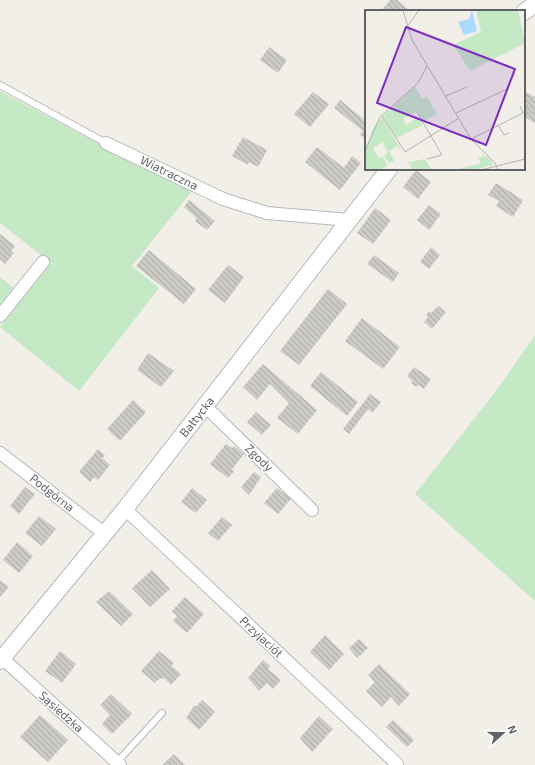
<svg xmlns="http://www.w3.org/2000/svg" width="535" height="765" font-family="'Exo 2',sans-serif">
<defs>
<pattern id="building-back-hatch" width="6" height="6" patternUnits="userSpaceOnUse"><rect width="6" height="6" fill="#cccac5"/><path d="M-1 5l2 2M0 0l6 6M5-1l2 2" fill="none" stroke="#a9a8a4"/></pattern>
</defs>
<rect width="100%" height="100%" fill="#f1efe8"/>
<!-- grass -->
<path fill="#c5e8c5" d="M0 91 103 146 192 191 132 266 159 288 79 391 0 327 51 263 0 223Z
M0 277 14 288 0 305Z
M535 335V601L415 494 496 391Z"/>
<!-- building -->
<path fill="url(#building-back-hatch)" d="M390 0H397L408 9 406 11H381Z
M269 47 287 60 278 73 260 60Z
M524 91 535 97V123L524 117Z
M313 92 329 104 310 127 294 114Z
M340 100 366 121V139L360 135 363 131 334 108Z
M243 137 267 150 258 167 249 162 248 165 232 156Z
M317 147 344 168 352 156 361 163 340 190 305 162Z
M416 170 431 182 418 199 403 187Z
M496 183 523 200 513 217 496 206 499 201 488 195Z
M189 200 215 221 207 230 195 221 197 218 184 207Z
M429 205 441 214 429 230 417 220Z
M375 208 391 220 373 244 357 233Z
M0 234 15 246 11 251 14 253 5 264 0 259Z
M431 247 440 255 429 269 420 262Z
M149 250 196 289 184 304 136 266Z
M374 255 399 273 393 282 367 264Z
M228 265 244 277 225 303 208 290Z
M328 289 347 304 299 365 280 351Z
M438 306 446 312 432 329 424 322 428 317 426 315 429 311 431 313Z
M362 318 400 347 383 369 345 341Z
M148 353 174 371 161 387 137 370Z
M263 364 317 410 298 434 277 418 289 403 270 384 257 400 243 387Z
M414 367 431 379 424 389 418 385 416 387 411 383 413 381 407 376Z
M321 372 358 402 347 416 310 386Z
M370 394 381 402 372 413 368 409 349 434 343 429Z
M133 400 146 412 120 441 107 429Z
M256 412 271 425 262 435 247 422Z
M226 444 232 448 234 446 244 454 232 469 234 471 228 478 210 464Z
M98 449 105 455 102 458 110 465 98 480 94 477 90 482 79 472Z
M254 472 261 477 249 495 241 487Z
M25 487 35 494 19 514 10 506Z
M192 488 207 500 196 513 181 502Z
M277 488 291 499 278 514 264 503Z
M39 516 56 529 42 546 25 533Z
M222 517 232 525 218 541 208 533Z
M17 542 33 556 19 573 3 560Z
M152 570 170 589 150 607 132 588Z
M0 580 9 587 0 597Z
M109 591 133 614 121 626 96 602Z
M185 597 204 614 187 633 173 621 177 616 172 611Z
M325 635 344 654 329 670 310 652Z
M359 639 368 648 357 658 349 648Z
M60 651 76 664 62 683 45 671Z
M159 651 174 663 171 666 181 674 171 685 164 678 159 679 155 683 141 671Z
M263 660 270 666 268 669 281 680 273 689 267 683 259 691 248 678Z
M379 664 410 694 399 706 391 697 382 707 366 691 375 682 368 675Z
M111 694 132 714 112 734 102 724 110 715 100 705Z
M202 700 215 712 199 730 186 718 194 706H197Z
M40 715 68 740 48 762 20 737Z
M319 716 333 729 312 752 300 738Z
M393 720 414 740 407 747 386 727Z
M174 754 185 765H162Z"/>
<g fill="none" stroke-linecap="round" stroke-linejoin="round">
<defs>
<path id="lane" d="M0 85 106 143
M117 762 162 713"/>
<path id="street" d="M106 143 223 199 267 213 350 220
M0 316 43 262
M205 406 312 510
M0 453 105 534
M125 509 397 764
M2 658 120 765"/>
<path id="secondary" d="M524 12 535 4
M0 661 125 509 389 169"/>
</defs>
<!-- lane casing -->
<use href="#lane" stroke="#b5b8bc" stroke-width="8"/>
<!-- street casing -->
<use href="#street" stroke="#b5b8bc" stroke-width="14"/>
<!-- secondary casing -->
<use href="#secondary" stroke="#b6babf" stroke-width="18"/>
<!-- lane -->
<use href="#lane" stroke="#fff" stroke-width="6"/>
<!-- street -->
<use href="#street" stroke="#fff" stroke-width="12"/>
<!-- secondary -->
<use href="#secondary" stroke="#fff" stroke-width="16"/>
</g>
<g text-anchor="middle" stroke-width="3" stroke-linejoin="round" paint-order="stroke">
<!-- street labels -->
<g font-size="12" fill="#5f6368" stroke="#fff">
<text transform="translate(169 173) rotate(26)" y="4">Wiatraczna</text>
<text transform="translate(197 417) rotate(-52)" y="4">Bałtycka</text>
<text transform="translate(259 458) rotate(44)" y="4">Zgody</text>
<text transform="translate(52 493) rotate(38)" y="4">Podgórna</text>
<text transform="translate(261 637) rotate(43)" y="4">Przyjaciół</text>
<text transform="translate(61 712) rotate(42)" y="4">Sąsiedzka</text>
</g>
</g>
<!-- overview -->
<g transform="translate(365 10)">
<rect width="160" height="160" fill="#f1efe8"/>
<path d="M111 0H153L160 33 105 61 88 35 116 22ZM50 76 57 89 62 87 72 104 59 111 52 101 38 109 41 115 54 107 58 115 31 128 18 106ZM17 107 37 142 32 136 24 141 34 160 29 151 24 153 19 146 23 142 17 132 8 138 14 148 18 146 22 156 15 160H0V142L7 120ZM117 144 126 150 128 155 109 160H90L116 153 112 146 118 148ZM60 149 67 160H48L43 152Z" fill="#c5e8c5"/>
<path d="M107 0 112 21 99 25 93 12 104 9Z" fill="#aadaff"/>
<path fill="none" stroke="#b3b3b1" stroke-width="1" d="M38 0 47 30 106 129 130 153 133 160M42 17 54 0M81 86 102 77M52 102 77 145 62 149M91 103 142 79M17 106 40 142 94 108M133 115 139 125 144 123M106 129 158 103 155 96M0 141 15 107 53 73 62 56M116 160 160 149"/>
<path fill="#7b2cbf" fill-opacity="0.15" stroke="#7b2cbf" stroke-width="2" d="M41 17 150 59 121 135 12 93Z"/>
<rect width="160" height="160" fill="none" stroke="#5f6368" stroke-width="2"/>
</g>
<!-- north arrow -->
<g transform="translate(503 733) rotate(69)" stroke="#ffffff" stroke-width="3" paint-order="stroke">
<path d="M0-3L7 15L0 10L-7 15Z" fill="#5f6368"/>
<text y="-6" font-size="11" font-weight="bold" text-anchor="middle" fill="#5f6368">N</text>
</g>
</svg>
